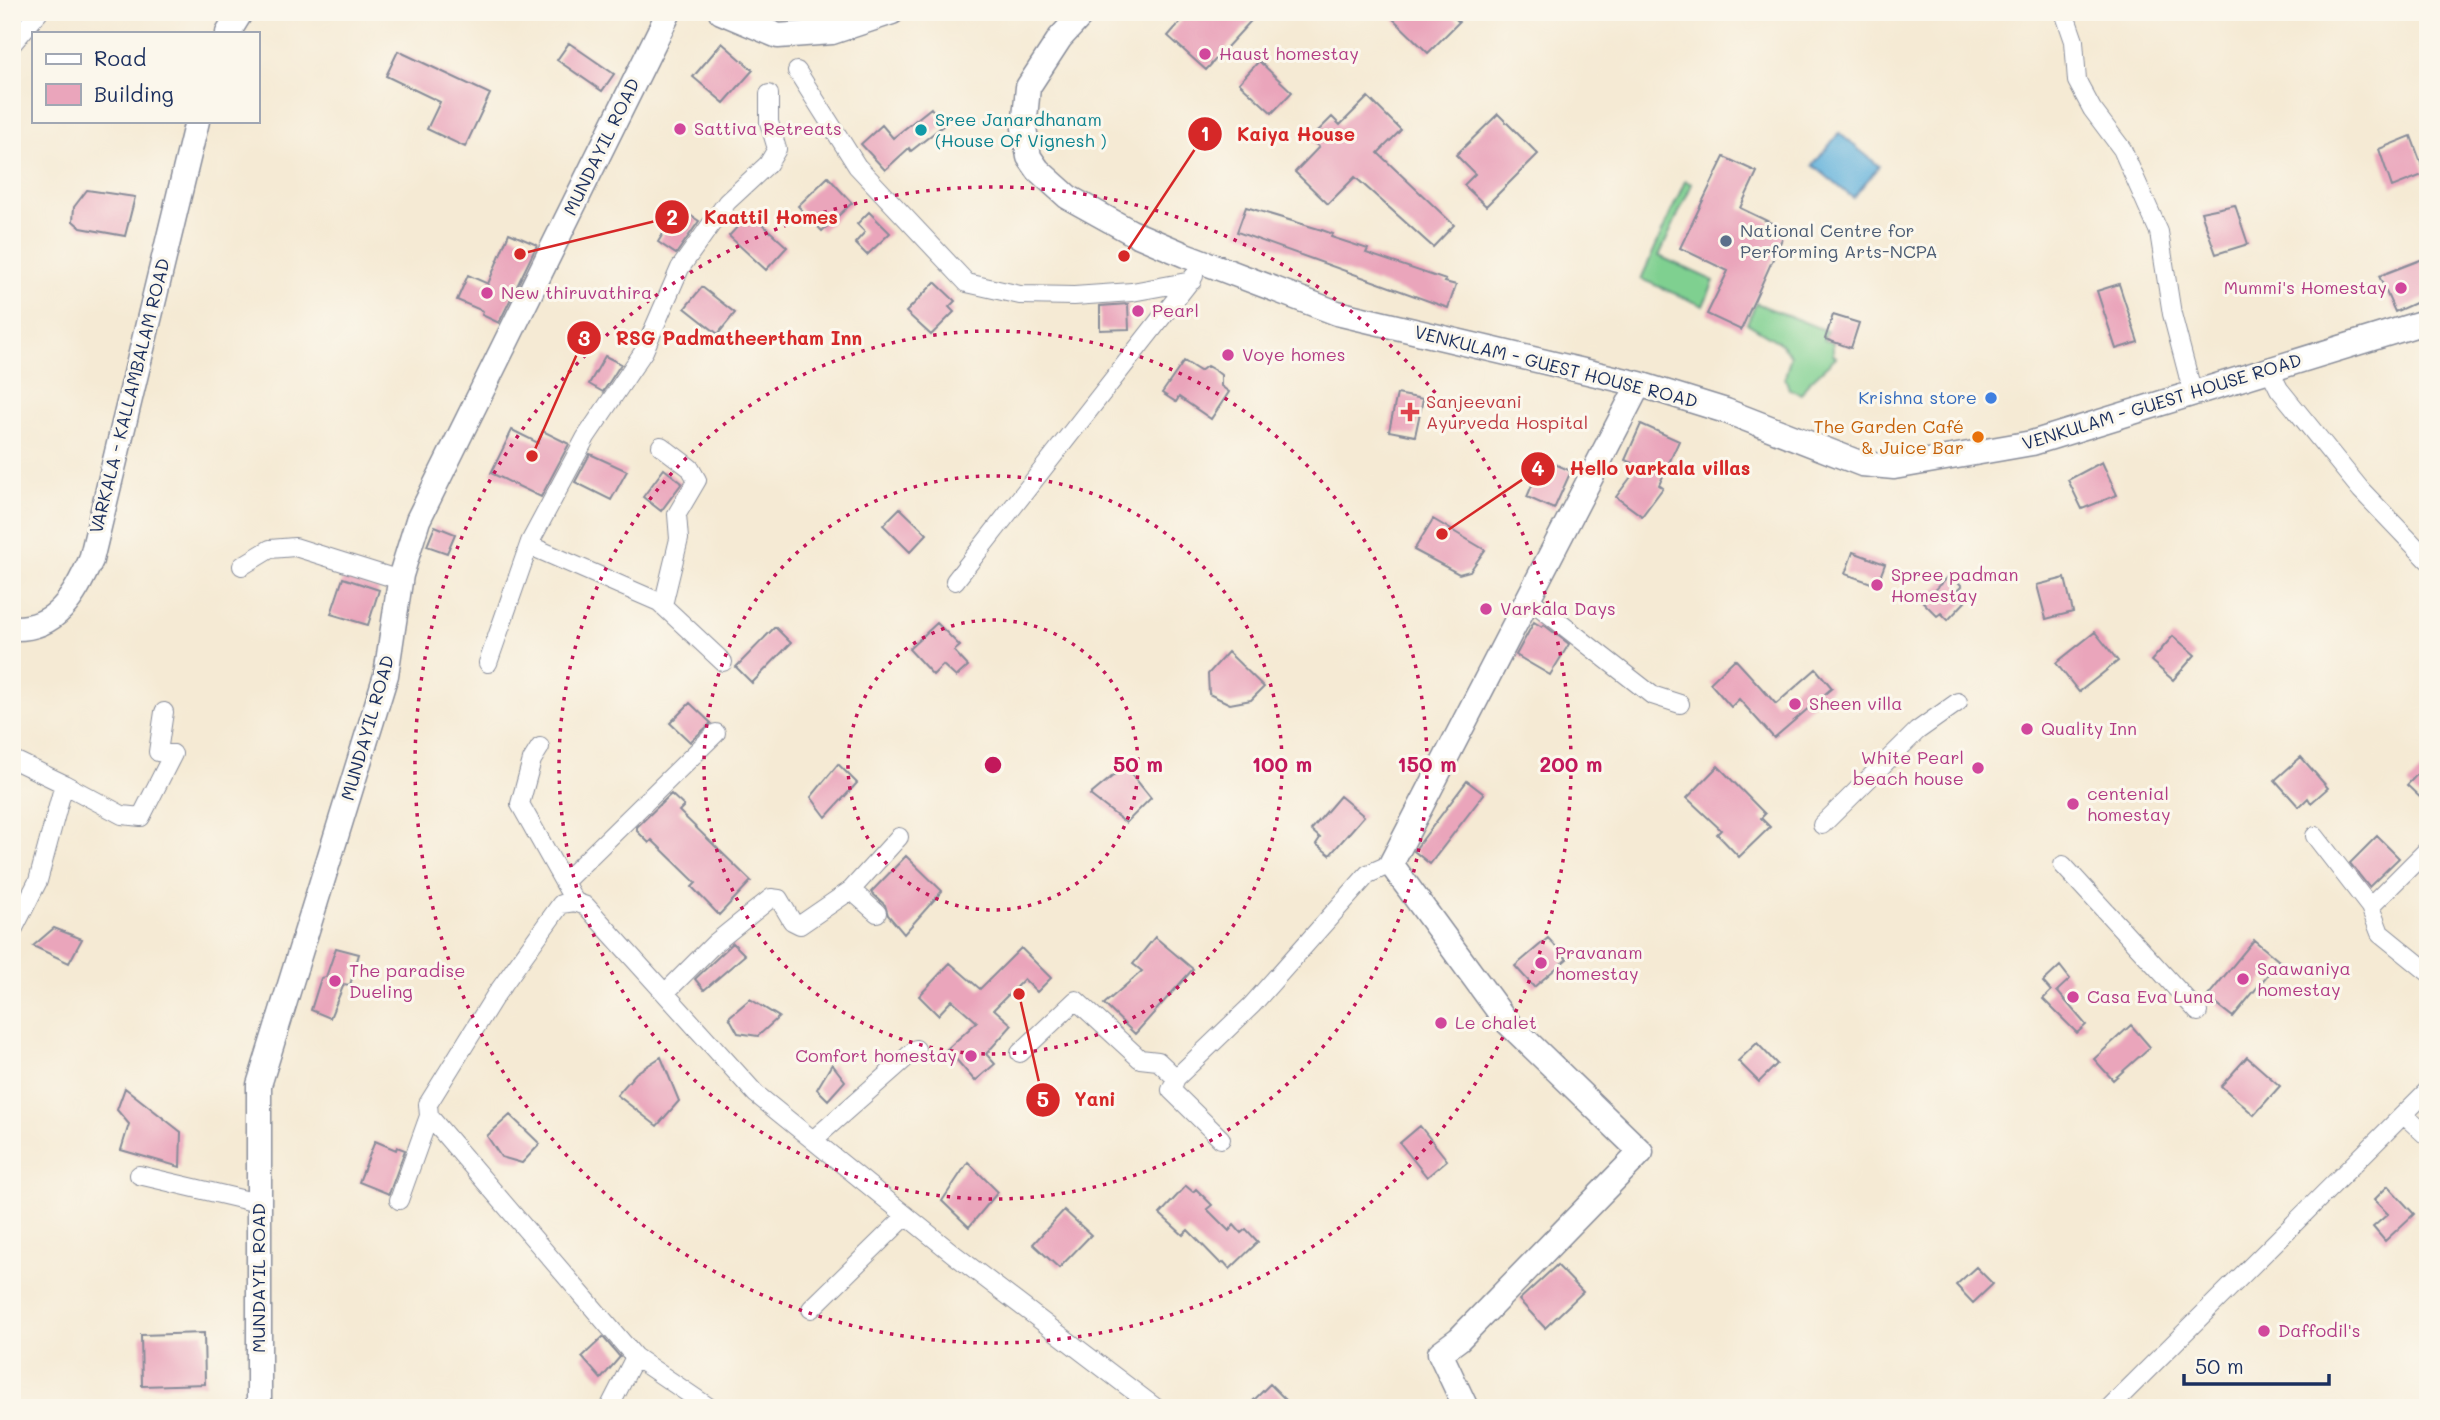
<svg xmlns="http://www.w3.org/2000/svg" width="2440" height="1420" font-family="Mali,sans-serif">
<rect width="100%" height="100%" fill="#fbf7ec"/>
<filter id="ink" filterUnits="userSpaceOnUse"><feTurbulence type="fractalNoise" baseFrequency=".0143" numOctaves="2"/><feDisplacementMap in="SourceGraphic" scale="14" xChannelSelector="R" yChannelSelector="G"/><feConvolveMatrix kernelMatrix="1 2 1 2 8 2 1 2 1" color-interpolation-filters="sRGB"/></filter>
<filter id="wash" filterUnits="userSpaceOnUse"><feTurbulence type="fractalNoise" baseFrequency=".00686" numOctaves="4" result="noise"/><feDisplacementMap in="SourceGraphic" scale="28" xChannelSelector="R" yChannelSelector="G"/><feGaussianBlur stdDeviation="1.57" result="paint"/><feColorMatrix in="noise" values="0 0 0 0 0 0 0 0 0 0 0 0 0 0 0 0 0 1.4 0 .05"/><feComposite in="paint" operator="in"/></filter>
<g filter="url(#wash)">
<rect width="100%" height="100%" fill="#f5ead4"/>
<!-- green -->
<path fill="#7fd090" stroke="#4d8077" stroke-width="2" d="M1685 181 1692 184 1659 256 1714 281 1703 306 1641 279Z
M1756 303 1827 331 1824 340 1833 342V354L1836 357 1808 383 1801 394 1789 389 1785 377 1791 355 1780 343 1747 323Z"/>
<!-- water -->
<path fill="#61b1db" stroke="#3e709c" stroke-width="2" d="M1839 133 1879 166 1853 198 1813 165Z"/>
<g id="blocks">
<!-- building -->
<path fill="#eaa5bb" d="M1189 12H1259L1206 70 1168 36Z
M1386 12H1449L1459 22 1428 53Z
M569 43 614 74 602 91 557 60Z
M722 43 753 70 724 103 693 77Z
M398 51 490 94 465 147 427 129 440 102 386 76Z
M1259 61 1292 92 1272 113 1239 83Z
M1368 97 1401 130 1378 153 1454 225 1433 247 1355 177 1328 204 1295 172 1319 147 1310 139 1332 117 1340 125Z
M931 108 944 125 911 151 909 148 885 170 861 144 882 125 893 138Z
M1498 114 1538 154 1486 206 1464 185 1475 174 1456 155Z
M2411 136 2425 174 2392 187 2379 149Z
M1724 157 1757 172 1740 208 1786 230 1741 330 1707 314 1728 271 1680 248Z
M828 177 852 203 822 231 798 206Z
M87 190 135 197 125 236 81 228 73 221 74 207Z
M2235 205 2248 244 2216 254 2201 212Z
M1246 207 1322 230 1333 234 1331 237 1368 249 1366 253 1446 280 1445 282 1456 285 1448 308 1237 232Z
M679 208 699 221 676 254 658 242Z
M869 212 890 233 867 255 855 243 865 232 857 224Z
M750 213 787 247 766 270 729 236Z
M509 233 537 245 499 323 482 315 483 311 457 300 468 275 488 284Z
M2428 257V297L2395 312 2379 276Z
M935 282 955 301 949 307 954 312 931 335 906 312Z
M2119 284 2138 342 2116 349 2097 291Z
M702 287 735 313 718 334 685 308Z
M1128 304 1129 329 1100 330V306Z
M1833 315 1859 323 1851 348 1825 339Z
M605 356 621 364 603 392 589 384Z
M1184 361 1200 371 1207 366 1216 371 1221 375V386L1229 392 1211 419 1179 397 1176 402 1162 393Z
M1397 394 1423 399 1415 436 1389 431Z
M1641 424 1679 441 1659 485 1663 488 1642 516 1616 497 1639 466 1625 460Z
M512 430 538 443 543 431 569 444 541 497 491 473Z
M590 454 627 471 611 500 575 482Z
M1543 459 1571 471 1554 509 1527 497Z
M2102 462 2117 495 2082 509 2068 480Z
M664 469 682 483 661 511 643 497Z
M900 508 927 534 910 552 883 525Z
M1433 519 1485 550 1470 571 1459 574 1414 550Z
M435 526 455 534 447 553 427 546Z
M1853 552 1885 564 1877 585 1845 574Z
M1950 574 1962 586 1955 593 1965 602 1948 620 1941 613 1937 616 1923 602Z
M343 578 379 590 368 625 331 614Z
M2065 578 2073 612 2046 619 2037 585Z
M1534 622 1542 627 1544 625 1569 644 1550 675 1516 655Z
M937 623 960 646 954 651 968 666 956 677 943 665 933 675 909 649Z
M775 627 791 643 752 683 736 667Z
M2095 632 2118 661 2079 692 2056 663Z
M2173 636 2195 655 2173 680 2151 661Z
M1228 652 1264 687 1251 700 1230 704 1209 694 1208 674Z
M1735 659 1776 704 1816 669 1832 688 1774 738 1739 699 1731 707 1710 683Z
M690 703 711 723 690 742 670 723Z
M2301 757 2328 788 2311 803 2308 798 2299 807 2275 780Z
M2428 763V805L2407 785Z
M838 764 857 783 826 817 811 797Z
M1125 766 1151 798 1126 823 1090 795Z
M1718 766 1765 814 1761 818 1770 827 1739 857 1717 834 1721 830 1687 798Z
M1467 781 1484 794 1430 864 1414 851Z
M671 794 684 806 679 811 751 881 719 915 692 887 696 883 652 840 649 843 637 831V827Z
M1340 796 1364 816 1330 855 1316 844 1320 838 1311 830Z
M2377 836 2399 858 2369 887 2350 863Z
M906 856 942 891 904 934 888 915 885 905 871 892Z
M54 928 82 939 69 963 33 946Z
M1155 937 1193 969 1135 1034 1104 1004 1142 971 1133 964Z
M1548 938 1567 959 1534 987 1515 966Z
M2254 940 2279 961 2233 1017 2207 997Z
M733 943 745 955 704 990 695 979Z
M336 948 359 954 350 985 344 984 330 1018 311 1010 321 978 326 977Z
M1021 948 1051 978 1037 992 1024 979 994 1009 1012 1025 986 1054 995 1064 975 1081 947 1049 977 1022 952 1000 938 1015 919 996 950 963 980 989Z
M2060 966 2070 979 2057 991 2086 1025 2077 1033 2043 999 2051 991 2043 982Z
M750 999 779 1017 758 1036 738 1033 729 1017Z
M2131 1025 2150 1047 2113 1080 2094 1059Z
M1757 1043 1777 1064 1759 1082 1738 1061Z
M661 1057 679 1101 657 1126 617 1095 636 1073Z
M2247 1057 2280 1086 2254 1115 2221 1086Z
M832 1064 845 1081 828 1100 817 1089Z
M125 1088 181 1132 180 1167 121 1150 129 1124 117 1110Z
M510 1115 540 1144 522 1163 501 1157 487 1136Z
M1420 1126 1447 1160 1427 1177 1400 1143Z
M375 1141 396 1150 397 1147 405 1150 389 1194 359 1182Z
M968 1162 998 1192 969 1227 942 1201Z
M1186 1186 1193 1192 1196 1189 1212 1205 1207 1209 1229 1231 1234 1225 1241 1233 1246 1229 1258 1242 1230 1269 1224 1262 1221 1264 1188 1230 1183 1235 1160 1214Z
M2388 1186 2414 1214 2385 1241 2373 1227 2388 1214 2374 1200Z
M1064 1210 1091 1235 1059 1268 1033 1244Z
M1557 1265 1583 1292 1545 1328 1519 1300Z
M1976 1267 1993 1284 1973 1303 1956 1285Z
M204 1333 205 1384 142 1386 141 1335Z
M603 1337 620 1357 601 1379 582 1357Z
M1270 1384 1294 1408H1246Z"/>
</g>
</g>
<g filter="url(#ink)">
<use href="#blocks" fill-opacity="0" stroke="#888c99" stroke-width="2"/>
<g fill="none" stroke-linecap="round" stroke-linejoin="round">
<defs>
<path id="street" d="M2064 12 2074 41 2077 81 2092 109 2122 149 2159 232 2172 314 2193 394
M12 44 39 12
M797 71 857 166 967 283 1020 295 1074 296 1132 292 1192 281
M2269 369 2279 389 2361 490 2428 560
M661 446 690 468 697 480 677 514 679 539 664 601 659 602 533 547 530 542 586 437 644 351 680 268 727 202 768 164 777 149 769 122V94
M242 566 270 549 295 547 400 580
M955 581 1194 276
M1528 598 1652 695 1680 704
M659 602 723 662
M488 663 530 542
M540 747 532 760 520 804 575 902 586 906 756 1094 956 1256 1156 1408
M12 759 64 784 38 881 12 932
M64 784 122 815 141 817 173 754 158 752 164 712
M1822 825 1917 731 1958 702
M2315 836 2370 907
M2428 849 2370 907 2380 933 2428 972
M2063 865 2198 1012
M564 882 716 733
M850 891 899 837
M575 902 561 904 495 996 428 1104 429 1116 635 1357 609 1408
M665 993 715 943 771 898 779 899 792 921 800 925 851 890 877 913
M1020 1053 1076 1000 1140 1059 1158 1061 1176 1078
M2404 1115 2428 1137
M1221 1139 1171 1090 1176 1078 1252 1005 1368 874 1391 864
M813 1140 916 1049
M139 1175 258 1203
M399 1200 429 1116
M811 1309 906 1216
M635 1357 710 1408
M2109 1408 2428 1090"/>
<path id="secondary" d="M721 12 778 36 832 32 892 12
M1084 12 1060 38 1028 87 1024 128 1029 157 1038 170 1068 197 1131 232 1185 255 1337 313 1639 384 1726 411 1862 464 1894 467 2032 443 2428 321
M228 33 241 12
M12 628C57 630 74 596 91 560L197 121
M259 1408V1085L386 675 401 575 418 520 669 12
M1466 1408 1440 1353 1459 1339 1641 1152 1506 1021 1391 864 1639 384"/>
</defs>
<!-- street casing -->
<use href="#street" stroke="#888c99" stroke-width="20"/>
<!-- secondary casing -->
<use href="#secondary" stroke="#888c99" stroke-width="27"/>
<!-- street -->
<use href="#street" stroke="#fff" stroke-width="18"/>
<!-- secondary -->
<use href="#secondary" stroke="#fff" stroke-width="24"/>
</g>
</g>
<!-- distance rings -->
<g fill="none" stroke="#c2185b" stroke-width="3.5" stroke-dasharray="3.5 7">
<circle cx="993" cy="765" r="145"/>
<circle cx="993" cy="765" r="289"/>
<circle cx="993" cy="765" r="434"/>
<circle cx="993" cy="765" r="578"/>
</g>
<!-- markers -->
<g fill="#d1479c" stroke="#fbf7ec" stroke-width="2.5">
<circle cx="1205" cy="54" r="7"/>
<circle cx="680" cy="129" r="7"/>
<circle cx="2401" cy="288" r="7"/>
<circle cx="487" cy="293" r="7"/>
<circle cx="1138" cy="311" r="7"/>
<circle cx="1228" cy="355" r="7"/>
<circle cx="1877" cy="585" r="7"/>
<circle cx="1486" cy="609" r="7"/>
<circle cx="1795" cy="704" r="7"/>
<circle cx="2027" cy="729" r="7"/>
<circle cx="1978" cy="768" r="7"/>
<circle cx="2073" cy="804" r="7"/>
<circle cx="1541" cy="963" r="7"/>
<circle cx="2243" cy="979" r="7"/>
<circle cx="335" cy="981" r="7"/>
<circle cx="2073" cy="997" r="7"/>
<circle cx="1441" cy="1023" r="7"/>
<circle cx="971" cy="1056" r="7"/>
<circle cx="2264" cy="1331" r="7"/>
</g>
<circle fill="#0f9aa8" stroke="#fbf7ec" stroke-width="2.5" cx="921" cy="130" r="7"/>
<circle fill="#5c6f8a" stroke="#fbf7ec" stroke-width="2.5" cx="1726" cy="241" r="7"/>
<circle fill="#3f7fe0" stroke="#fbf7ec" stroke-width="2.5" cx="1991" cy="398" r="7"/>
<path fill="#e0444e" stroke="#fbf7ec" stroke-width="2.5" d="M1406.5 401.5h7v7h7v7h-7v7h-7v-7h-7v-7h7z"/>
<circle fill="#e8710a" stroke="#fbf7ec" stroke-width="2.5" cx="1978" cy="437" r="7"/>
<g text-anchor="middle" stroke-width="6" stroke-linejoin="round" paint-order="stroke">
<!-- hotel labels -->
<g font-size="18" fill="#b23c85" stroke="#fbf7ec" text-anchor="start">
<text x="1219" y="60">Haust homestay</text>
<text x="694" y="135">Sattiva Retreats</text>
<text x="2387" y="294" text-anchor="end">Mummi's Homestay</text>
<text x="501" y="299">New thiruvathira</text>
<text x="1152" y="317">Pearl</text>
<text x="1242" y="361">Voye homes</text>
<text x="1891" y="581">Spree padman<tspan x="1891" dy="21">Homestay</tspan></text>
<text x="1500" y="615">Varkala Days</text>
<text x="1809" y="710">Sheen villa</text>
<text x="2041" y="735">Quality Inn</text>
<text x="1964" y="764" text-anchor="end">White Pearl<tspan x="1964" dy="21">beach house</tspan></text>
<text x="2087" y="800">centenial<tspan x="2087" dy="21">homestay</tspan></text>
<text x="1555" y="959">Pravanam<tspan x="1555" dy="21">homestay</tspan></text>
<text x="2257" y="975">Saawaniya<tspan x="2257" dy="21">homestay</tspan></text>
<text x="349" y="977">The paradise<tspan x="349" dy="21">Dueling</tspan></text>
<text x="2087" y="1003">Casa Eva Luna</text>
<text x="1455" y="1029">Le chalet</text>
<text x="957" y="1062" text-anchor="end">Comfort homestay</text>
<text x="2278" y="1337">Daffodil's</text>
</g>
<!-- culture labels -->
<g font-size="18" fill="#0d838f" stroke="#fbf7ec" text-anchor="start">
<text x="935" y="126">Sree Janardhanam<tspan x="935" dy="21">(House Of Vignesh )</tspan></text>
</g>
<!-- street labels -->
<g font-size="18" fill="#1b2f5e" stroke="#fbf7ec">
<text transform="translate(602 147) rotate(-64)" y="6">MUNDAYIL ROAD</text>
<text transform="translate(1556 367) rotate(14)" y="6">VENKULAM - GUEST HOUSE ROAD</text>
<text transform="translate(130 396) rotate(-76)" y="6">VARKALA - KALLAMBALAM ROAD</text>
<text transform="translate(2162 402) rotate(-17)" y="6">VENKULAM - GUEST HOUSE ROAD</text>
<text transform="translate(368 728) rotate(-74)" y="6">MUNDAYIL ROAD</text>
<text transform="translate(259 1278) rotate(-90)" y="6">MUNDAYIL ROAD</text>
</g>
<!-- service labels -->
<g font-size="18" fill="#4e5e75" stroke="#fbf7ec" text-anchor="start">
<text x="1740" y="237">National Centre for<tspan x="1740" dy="21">Performing Arts-NCPA</tspan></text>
</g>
<!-- shop labels -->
<g font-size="18" fill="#366cbe" stroke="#fbf7ec" text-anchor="end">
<text x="1977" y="404">Krishna store</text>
</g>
<!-- health labels -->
<g font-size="18" fill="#be3a42" stroke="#fbf7ec" text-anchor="start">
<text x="1426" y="408">Sanjeevani<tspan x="1426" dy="21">Ayurveda Hospital</tspan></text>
</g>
<!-- food labels -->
<g font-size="18" fill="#c56008" stroke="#fbf7ec" text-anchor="end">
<text x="1964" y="433">The Garden Café<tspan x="1964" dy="21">&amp; Juice Bar</tspan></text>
</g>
</g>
<circle cx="993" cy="765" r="10" fill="#c2185b" stroke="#fbf7ec" stroke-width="3.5"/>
<g font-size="21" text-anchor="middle" font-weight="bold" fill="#c2185b" stroke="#fbf7ec" stroke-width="6" stroke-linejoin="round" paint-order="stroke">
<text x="1138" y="772">50 m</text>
<text x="1282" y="772">100 m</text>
<text x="1427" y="772">150 m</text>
<text x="1571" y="772">200 m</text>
</g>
<!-- callouts -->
<path fill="none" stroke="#d62828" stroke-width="2.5" d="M1124 256L1205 134M520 254L672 217M532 456L584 338M1442 534L1538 469M1019 994L1043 1100"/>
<g fill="#d62828" stroke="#fbf7ec" stroke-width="2.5">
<circle cx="1124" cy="256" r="7"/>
<circle cx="520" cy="254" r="7"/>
<circle cx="532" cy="456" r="7"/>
<circle cx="1442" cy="534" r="7"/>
<circle cx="1019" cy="994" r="7"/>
<circle cx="1205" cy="134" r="18"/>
<circle cx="672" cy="217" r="18"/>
<circle cx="584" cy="338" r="18"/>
<circle cx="1538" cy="469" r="18"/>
<circle cx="1043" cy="1100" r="18"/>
</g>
<g font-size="21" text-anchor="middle" font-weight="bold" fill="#fff">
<text x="1205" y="141">1</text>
<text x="672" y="225">2</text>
<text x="584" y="346">3</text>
<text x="1538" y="476">4</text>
<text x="1043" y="1107">5</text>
</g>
<g font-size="19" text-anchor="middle" font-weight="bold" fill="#d62828" stroke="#fbf7ec" stroke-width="6" stroke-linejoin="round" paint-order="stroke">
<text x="1296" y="141">Kaiya House</text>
<text x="771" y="224">Kaattil Homes</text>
<text x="739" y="345">RSG Padmatheertham Inn</text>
<text x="1660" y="475">Hello varkala villas</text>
<text x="1095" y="1106">Yani</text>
</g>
<!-- margin -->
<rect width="2440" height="1420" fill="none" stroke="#fbf7ec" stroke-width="42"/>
<!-- legend -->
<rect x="32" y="32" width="228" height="91" fill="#fbf7ec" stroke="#a1a7b3" stroke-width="2"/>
<rect x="46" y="54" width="35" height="10" fill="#ffffff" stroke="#a1a7b3" stroke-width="2"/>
<text x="94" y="66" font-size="21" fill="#1b2f5e">Road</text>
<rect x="46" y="84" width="35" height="21" fill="#eaa5bb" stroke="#a1a7b3" stroke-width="2"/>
<text x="94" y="102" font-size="21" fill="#1b2f5e">Building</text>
<!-- scale -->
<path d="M2184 1374v10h145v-10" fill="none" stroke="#1b2f5e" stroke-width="3.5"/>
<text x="2195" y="1374" font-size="21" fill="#1b2f5e" stroke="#fbf7ec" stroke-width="5" paint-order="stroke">50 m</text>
</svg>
